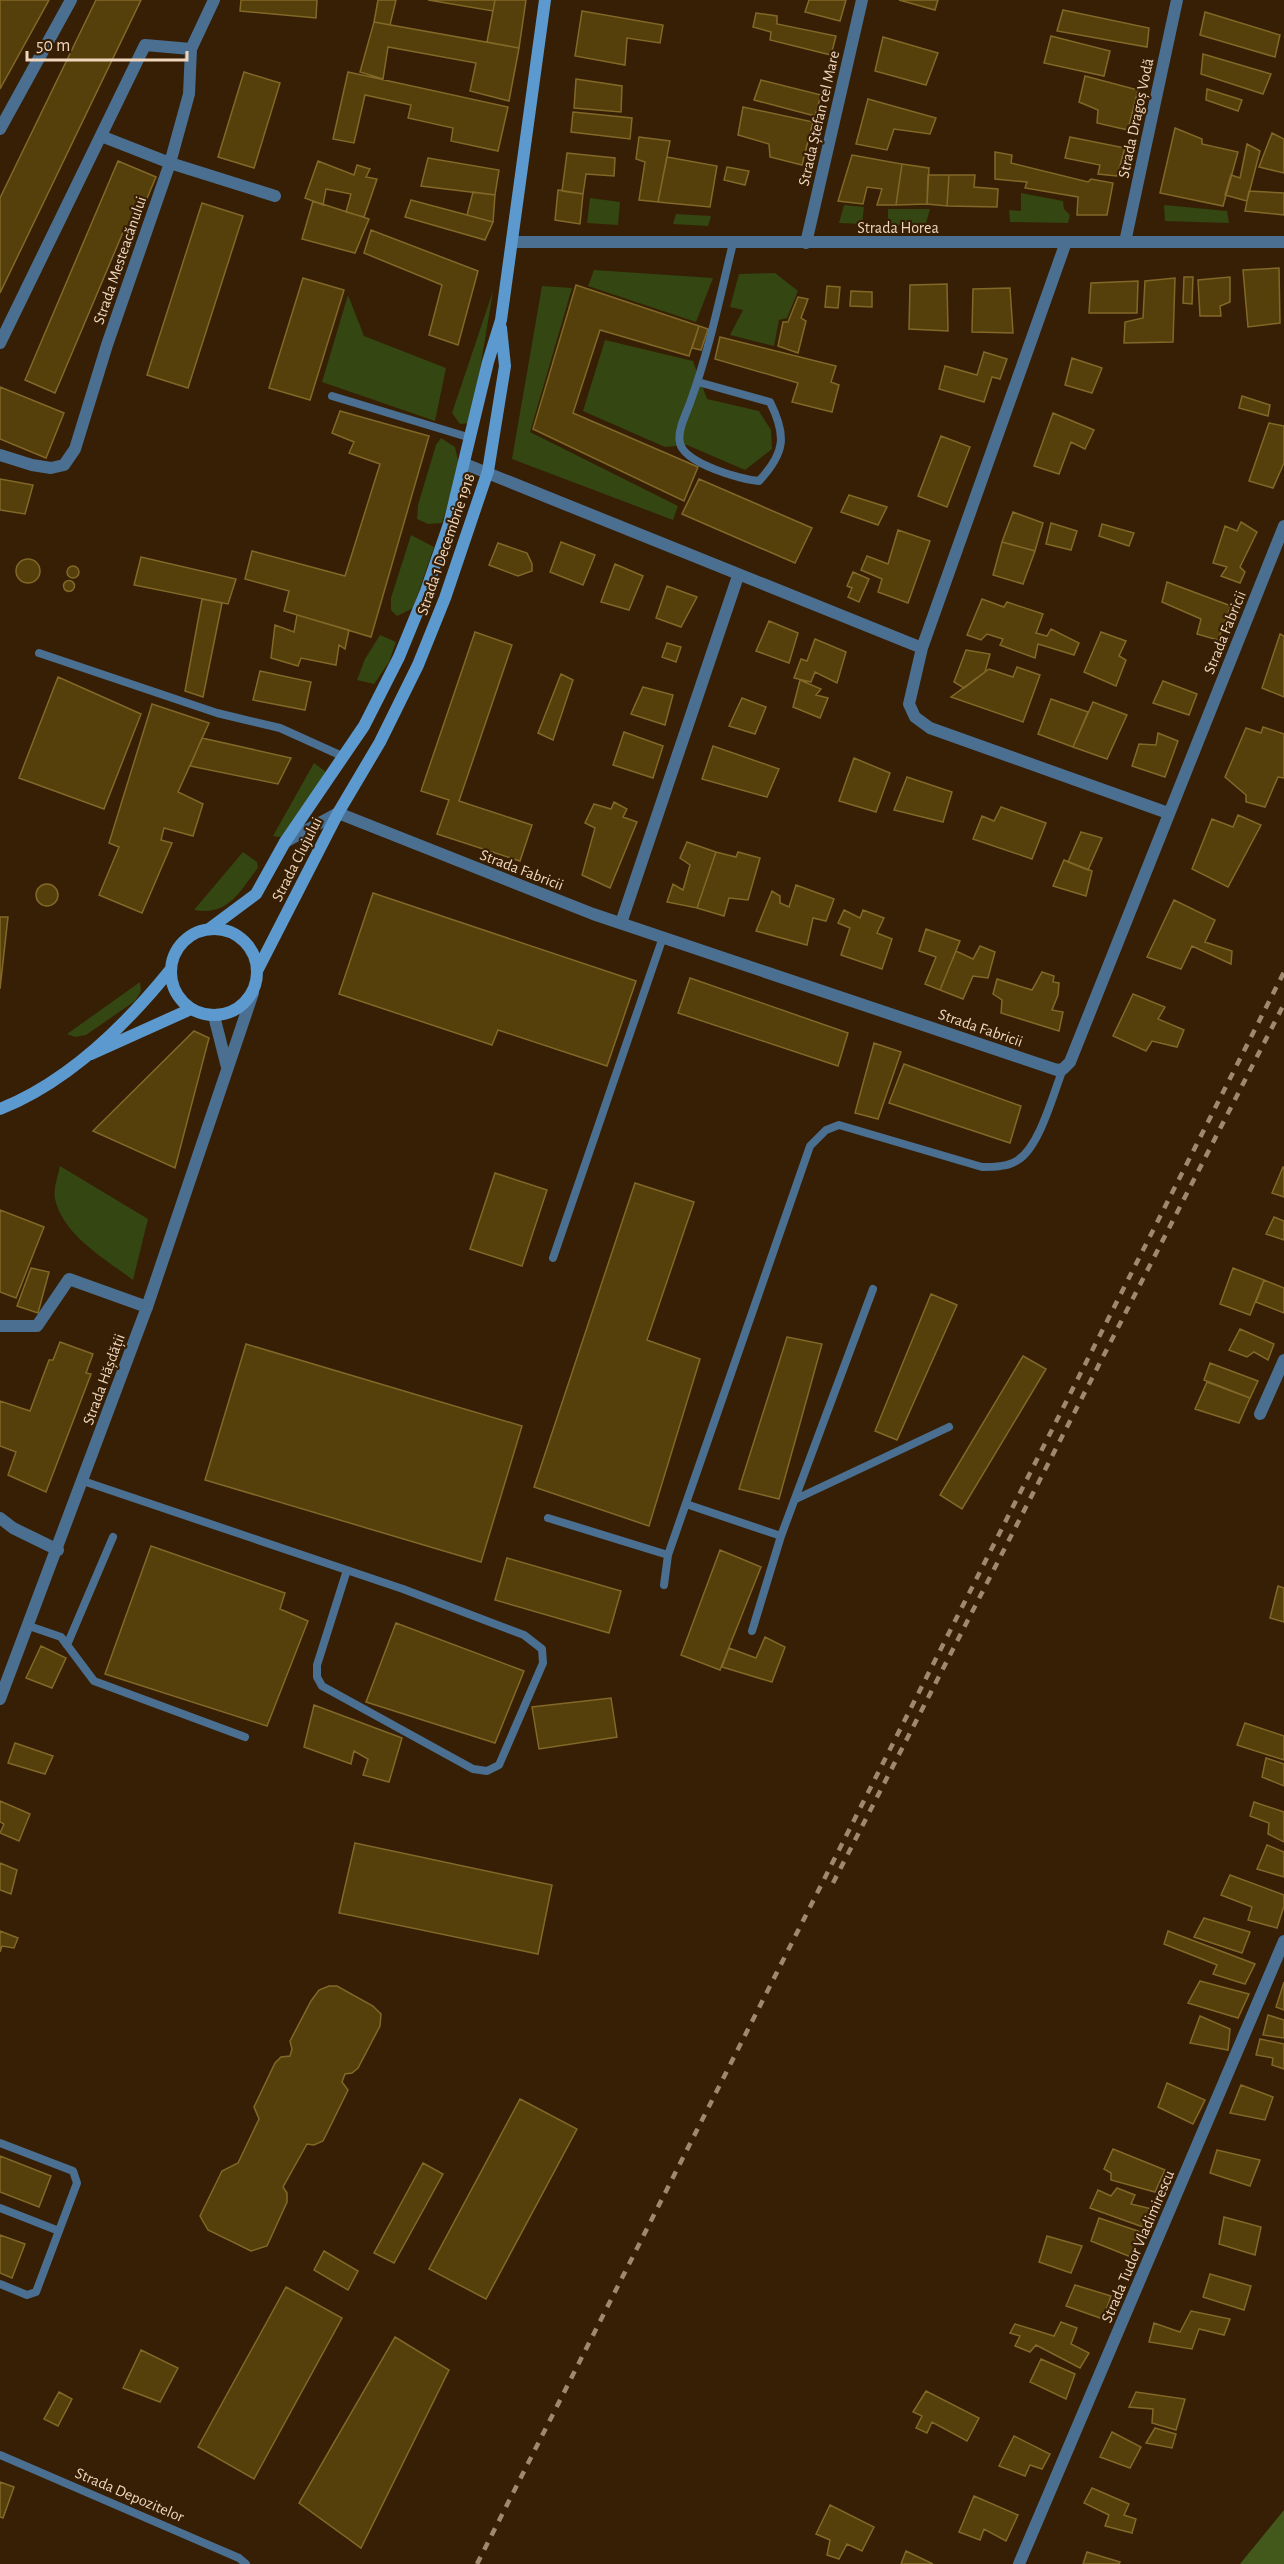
<svg xmlns="http://www.w3.org/2000/svg" width="1284" height="2564" font-family="'Alegreya Sans',sans-serif">
<rect width="100%" height="100%" fill="#361f05"/>
<!-- green -->
<path fill="#344611" d="M1021 193 1063 201 1064 209 1070 215 1068 223 1010 222 1009 210 1021 211Z
M590 198 620 202 618 225 587 223Z
M844 205 864 207 862 224 839 223Z
M1164 205 1227 211 1229 223 1165 221Z
M888 209H930L926 223 888 226Z
M676 214 711 216 708 226 673 224Z
M594 270 713 278 696 322 588 286Z
M775 273 798 291 787 318 779 320 774 346 730 335 743 310 730 307 739 274Z
M542 286 572 288 530 432 678 506 673 520 512 459Z
M493 291 471 423 460 424 452 413Z
M348 295 364 336 446 368 435 421 322 382Z
M605 340 693 361 707 399 759 411 771 430 772 449 745 470 687 445 665 447 583 411Z
M441 438 455 447 459 465 442 523 428 524 417 519 418 505 436 445Z
M411 535 434 547 413 608 397 616 391 610V598Z
M380 635 396 642 389 662 374 684 357 680 365 659Z
M314 763 325 771 324 782 286 838 273 836Z
M243 852 257 862 258 868C239 892 229 916 194 910Z
M140 982 141 991 135 1001 86 1035 75 1037 67 1034Z
M60 1166 148 1219 133 1280C105 1259 63 1235 55 1199 53 1189 58 1176 60 1166Z"/>
<!-- forest -->
<path fill="#43591b" d="M1284 2510V2564H1240Z"/>
<!-- building -->
<path fill="#55400b" stroke="#826828" stroke-width="1.5" d="M0 0H49L0 89Z
M96 0H141L0 293V198Z
M241 0H317L316 18 240 11Z
M378 0H396L390 25 374 22Z
M428 0H495L493 11Z
M495 0H526L519 48 487 42Z
M809 0H846L840 21 805 12Z
M899 0H938L935 10Z
M1063 10 1149 28 1147 47 1057 31Z
M582 11 663 25 660 43 627 38 625 65 575 56Z
M1205 12 1280 35 1275 57 1200 35Z
M756 13 777 16V24L836 36 831 55 770 40 771 32 753 27Z
M374 22 519 48 509 101 470 91 476 63 388 47 383 79 360 72Z
M1051 36 1110 51 1104 76 1044 63Z
M883 37 938 53 926 85 875 71Z
M1203 54 1271 74 1263 94 1201 74Z
M244 72 280 83 254 168 218 157Z
M348 72 508 107 498 151 451 141 453 128 408 118 411 105 365 95 354 143 333 139Z
M1085 76 1138 90 1128 130 1097 123 1098 110 1079 102Z
M576 79 622 86 621 112 574 108Z
M761 80 821 95 815 116 754 100Z
M1207 89 1242 100 1238 111 1206 100Z
M868 99 936 118 930 134 894 129 887 150 856 144Z
M743 107 813 122 802 165 770 157 769 144 738 135Z
M573 112 632 118 630 139 571 132Z
M1175 128 1202 139V144L1238 152 1223 206 1160 193Z
M1272 133 1284 139V173L1259 167Z
M639 137 670 141 658 202 639 200 645 162 636 159Z
M1070 137 1125 148 1117 176 1098 174 1100 165 1065 158Z
M1247 144 1260 151 1247 201 1225 195 1231 175 1240 178Z
M995 152 1012 155 1011 163 1088 182 1091 179 1113 183 1107 215H1077L1078 197 1025 188 1027 182 995 179Z
M567 153 615 158 614 176 586 174 583 194 562 191Z
M852 155 902 164 896 205H877L882 189 867 187 863 204 838 201Z
M667 157 717 166 710 207 658 202Z
M428 158 499 170 495 195 421 186Z
M118 161 156 177 132 234 124 230 55 393 25 380Z
M318 161 354 175 357 165 370 169 366 177 377 179 364 217 346 212 351 194 326 189 323 205 305 198Z
M902 164 929 168 927 204 896 205Z
M727 167 749 171 745 185 724 180Z
M928 175H949L947 206 927 204Z
M949 175H975L974 187 998 189 997 207 947 206Z
M558 190 583 194 580 224 555 220Z
M1249 191 1284 193V215L1245 211Z
M473 192 495 195 493 222 467 215Z
M411 200 467 215 493 222 485 240 405 217Z
M313 201 369 219 355 253 302 239Z
M202 203 243 216 188 388 147 375Z
M371 230 478 271 458 345 429 335 442 285 364 253Z
M1279 268 1280 323 1248 327 1243 270Z
M1184 277H1193L1192 304 1183 303Z
M1230 277V302L1220 306 1221 316H1200L1198 280Z
M303 278 344 290 310 400 269 388Z
M1175 278 1173 342 1124 343 1125 322 1143 318 1145 281Z
M1138 281 1137 313H1089L1091 283Z
M947 284 948 331 909 329 910 285Z
M576 285 699 326 689 356 600 330 573 413 698 467 684 501 533 429Z
M827 286 840 287 838 308 825 307Z
M1010 288 1013 333 972 332 973 289Z
M851 291 872 292V307L850 306Z
M798 297 808 299 801 318 806 321 798 353 778 346 783 322H788Z
M699 326 708 329 701 350 692 348Z
M720 337 836 366 831 382 839 385 832 412 792 402 798 383 715 359Z
M984 352 1007 359 1000 379 992 377 984 402 939 389 945 366 977 375Z
M1072 358 1102 368 1092 393 1065 385Z
M0 387 64 413 46 458 0 439Z
M1242 396 1270 405 1268 416 1239 408Z
M340 411 429 436 371 637 284 611 289 591 245 579 252 551 345 576 380 464 349 453 354 442 332 433Z
M1053 413 1094 430 1085 449 1071 442 1059 474 1034 466Z
M1269 423 1284 426V463L1273 488 1249 481Z
M941 436 970 447 947 507 918 496Z
M0 479 33 485 25 514 0 510Z
M699 479 812 528 795 563 682 514Z
M849 495 887 507 878 525 841 512Z
M1013 512 1043 523 1035 551 1002 542Z
M1241 522 1257 532 1240 567 1245 572 1240 583 1221 576 1227 567 1213 563 1225 526 1237 531Z
M1051 523 1077 531 1071 550 1046 544Z
M1102 524 1134 533 1129 546 1099 536Z
M898 530 930 541 908 603 878 592 882 579 861 570 867 556 888 564Z
M561 542 595 555 583 585 550 572Z
M1002 542 1035 551 1023 584 993 575Z
M498 543 527 553 532 564V571L518 576 489 565Z
M141 557 236 579 228 604 134 585Z
M16 571a12 12 0 1 1 24 0a12 12 0 1 1-24 0Z
M615 564 643 576 629 610 601 602Z
M67 572a6 6 0 1 1 12 0a6 6 0 1 1-12 0Z
M853 572 869 579 859 602 848 597 852 588 847 586Z
M63.5 586a5.5 5.5 0 1 1 11 0a5.5 5.5 0 1 1-11 0Z
M1167 582 1231 606 1218 640 1197 634 1201 619 1162 602Z
M667 586 697 597 681 627 656 618Z
M202 599 222 603 203 697 185 691Z
M982 599 1004 607 1007 602 1043 614 1036 633 1047 636 1051 629 1079 643 1074 655 1038 644 1035 658 1000 645 1003 639 987 634 981 640 967 635Z
M297 615 349 630 345 649 339 645 336 665 301 658 298 666 271 658 275 625 294 632Z
M769 621 798 633 789 663 756 651Z
M475 632 512 645 459 801 532 825 520 861 437 834 449 800 421 791Z
M1101 632 1126 641 1119 656 1126 660 1116 686 1084 672Z
M1280 634 1284 636V697L1262 688Z
M815 639 846 652 837 683 815 672 811 682 794 678 801 659 807 661Z
M667 643 681 647 676 662 662 657Z
M966 650 990 654 985 672 964 688 954 682Z
M1017 667 1040 675 1023 722 951 697 989 669 1013 677Z
M260 671 311 682 305 710 253 700Z
M561 674 573 680 553 740 538 733Z
M58 677 141 714 104 809 19 778Z
M800 680 821 689 816 695 828 698 820 718 793 707Z
M1163 681 1197 694 1189 715 1153 703Z
M643 687 673 695 665 725 631 714Z
M742 698 766 707 755 734 729 726Z
M1051 699 1088 712 1073 747 1038 734Z
M1093 702 1127 715 1107 759 1073 747Z
M152 704 209 723 178 792 203 804 193 836 164 828 161 840 172 843 142 913 99 895 119 847 109 843Z
M1263 727 1284 734V778L1278 777 1265 807 1246 802V795L1225 777 1246 728 1261 733Z
M624 732 663 746 653 778 613 765Z
M1158 733 1178 741 1165 777 1132 766 1139 744 1156 745Z
M202 738 291 758 278 784 190 766Z
M713 746 779 769 767 797 702 779Z
M854 758 890 773 876 812 839 801Z
M907 777 952 792 943 822 894 810Z
M614 802 627 809 623 817 637 822 610 888 582 875 595 828 585 823 594 804 611 809Z
M1001 807 1046 823 1032 859 973 839 982 816 994 821Z
M1238 815 1261 825 1228 887 1192 869 1212 819 1233 827Z
M1081 832 1102 838 1088 870 1068 862Z
M687 842 716 852 697 908 667 902 673 884 683 890 690 865 680 858Z
M716 852 736 857 738 852 760 858 748 900 729 898 724 916 697 908Z
M1064 860 1092 871 1086 896 1053 886Z
M36 895a11 11 0 1 1 22 0a11 11 0 1 1-22 0Z
M796 885 834 899 826 921 813 918 807 945 756 931 772 891 780 896V903L789 907Z
M373 893 636 981 607 1066 498 1030 492 1045 339 994Z
M1174 900 1215 920 1205 942 1232 951 1231 964 1192 946 1181 969 1147 957Z
M844 910 860 918 863 910 884 918 877 933 892 939 882 969 841 955 850 928 838 923Z
M0 917H8L0 989Z
M926 929 960 941 940 990 925 984 936 957 919 951Z
M980 946 995 952 988 978 973 976 963 999 940 990 956 951 973 959Z
M1042 972 1054 976 1053 982 1059 983 1058 995 1052 1010 1063 1012 1059 1031 1001 1013 1002 1000 993 994 997 979 1032 990Z
M690 978 848 1033 838 1066 678 1013Z
M1133 994 1165 1007 1158 1019 1184 1030 1177 1047 1152 1041 1146 1051 1113 1036Z
M194 1031 209 1038 175 1168 93 1131Z
M874 1043 901 1052 878 1119 855 1113Z
M904 1064 1021 1106 1010 1143 889 1103Z
M1283 1167H1284V1197L1272 1193Z
M495 1173 547 1190 522 1266 470 1249Z
M635 1183 694 1202 647 1340 700 1359 649 1526 534 1487Z
M0 1210 44 1227 16 1298 0 1292Z
M1274 1217 1284 1221V1240L1266 1234Z
M31 1268 49 1272 38 1313 17 1306Z
M1233 1268 1264 1280 1250 1315 1220 1304Z
M1264 1280 1284 1288V1313L1256 1302Z
M931 1294 957 1305 897 1440 875 1431Z
M1240 1329 1274 1344 1268 1360 1254 1352 1247 1357 1229 1350Z
M787 1337 822 1344 779 1499 739 1489Z
M60 1342 93 1354 86 1373 91 1374 46 1492 8 1475 16 1452 0 1446V1401L30 1411 49 1360H53Z
M246 1344 522 1426 481 1562 205 1480Z
M1023 1356 1046 1369 962 1509 940 1495Z
M1210 1363 1258 1381 1250 1398 1204 1380Z
M1207 1382 1250 1398 1239 1423 1195 1409Z
M151 1546 285 1593 280 1609 308 1621 267 1726 105 1674Z
M720 1550 761 1567 720 1670 681 1655Z
M507 1558 621 1591 609 1633 495 1600Z
M1278 1586 1284 1588V1622L1270 1618Z
M396 1623 524 1671 495 1743 366 1702Z
M765 1637 785 1647 772 1682 722 1667 729 1648 756 1658Z
M41 1646 66 1658 52 1688 26 1678Z
M611 1698 617 1737 539 1749 532 1707Z
M314 1705 402 1738 389 1782 363 1775 368 1759 354 1751 351 1764 304 1747Z
M1245 1723 1284 1736V1760L1237 1745Z
M15 1743 53 1756 45 1774 8 1763Z
M1266 1758 1284 1764V1786L1262 1777Z
M0 1801 30 1814 19 1841 0 1833 4 1824 0 1822Z
M1254 1802 1284 1812V1842L1268 1834 1269 1823 1250 1816Z
M355 1843 552 1885 538 1954 339 1913Z
M1267 1845 1284 1852V1877L1257 1869Z
M0 1863 17 1870 11 1894 0 1890Z
M1230 1875 1284 1895V1906L1277 1928 1248 1920 1252 1907 1221 1895Z
M1204 1918 1250 1932 1242 1953 1194 1937Z
M0 1931 18 1938 14 1948 2 1946 0 1952Z
M1168 1931 1255 1964 1245 1984 1213 1974 1217 1965 1164 1944Z
M1200 1981 1249 1994 1238 2018 1188 2003Z
M1284 1982V2010L1276 2007Z
M329 1986H337L373 2006 381 2014 380 2026 358 2068 352 2073 345 2074 342 2082 348 2090 323 2141 314 2145 307 2144 283 2187 287 2193V2202L267 2246 251 2251 208 2230 200 2216 222 2171 238 2163 259 2119 254 2107 275 2063 281 2057 290 2056 292 2049 290 2041 311 2001 319 1990Z
M1268 2015 1284 2020V2038L1263 2035Z
M1200 2016 1230 2029 1228 2050 1190 2043Z
M1260 2039 1284 2044V2069L1272 2065 1273 2058 1256 2055Z
M1167 2083 1205 2100 1193 2124 1158 2107Z
M1241 2085 1273 2097 1265 2120 1230 2113Z
M520 2099 577 2129 486 2299 429 2269Z
M1113 2149 1165 2170 1155 2192 1111 2180V2173L1104 2169Z
M1217 2150 1260 2160 1250 2186 1210 2173Z
M0 2156 51 2176 39 2207 0 2192Z
M423 2163 443 2174 394 2263 374 2253Z
M1117 2188 1135 2195 1131 2204 1152 2209 1143 2227 1090 2208 1098 2190 1111 2196Z
M1224 2217 1261 2227 1255 2255 1219 2244Z
M1099 2218 1141 2232 1131 2257 1091 2241Z
M0 2235 25 2244 12 2278 0 2273Z
M1047 2236 1082 2246 1071 2273 1039 2262Z
M324 2251 358 2271 348 2290 314 2270Z
M1210 2274 1251 2286 1244 2310 1203 2297Z
M1075 2285 1111 2296 1103 2319 1066 2306Z
M286 2287 342 2318 254 2479 198 2447Z
M1191 2311 1230 2319 1224 2335 1199 2329 1192 2349 1149 2342 1154 2323 1180 2332Z
M1061 2322 1077 2328 1071 2344 1089 2353 1080 2368 1036 2345 1030 2352 1015 2346 1020 2336 1010 2333 1015 2324 1054 2336Z
M395 2337 449 2370 361 2548 299 2503Z
M141 2350 178 2368 160 2402 123 2388Z
M1041 2359 1075 2374 1066 2399 1030 2382Z
M926 2391 979 2418 967 2441 932 2422 927 2433 916 2428 922 2416 913 2412Z
M59 2392 72 2399 58 2426 44 2419Z
M1136 2392 1185 2399 1176 2430 1152 2423 1153 2409 1129 2407Z
M1155 2428 1176 2434 1172 2448 1146 2443Z
M1112 2432 1141 2447 1130 2468 1100 2457Z
M1014 2436 1050 2454 1042 2469 1030 2465 1025 2476 999 2466Z
M0 2482 14 2487 3 2518 0 2517Z
M1092 2488 1129 2504 1124 2515 1136 2519 1132 2533 1105 2526 1109 2515 1084 2503Z
M974 2496 1018 2515 1006 2541 984 2529 980 2540 959 2532Z
M830 2505 874 2527 862 2551 847 2544 839 2559 827 2555 830 2540 816 2534Z
M906 2551 933 2564H901Z
M1087 2552 1120 2562 1119 2564H1083Z"/>
<g fill="none" stroke-linecap="round" stroke-linejoin="round">
<!-- service -->
<path stroke="#4a6f91" stroke-width="8" d="M698 382 770 402C787 436 785 453 759 481 741 480 684 463 680 443 677 431 686 414 690 403 709 351 720 297 733 243
M332 396 471 438
M39 653 217 713 280 728 342 756
M553 1258 663 937
M83 1481 403 1589 524 1635 542 1649 543 1663 499 1765 487 1771 473 1769 322 1686 317 1677V1665L347 1570
M796 1499 949 1427
M686 1504 781 1536
M548 1518 668 1555
M664 1585 668 1555 810 1146 826 1130 839 1125 982 1167C993 1167 1007 1167 1018 1160 1040 1146 1053 1094 1063 1069
M29 1626 61 1637 94 1681 245 1737
M752 1631 781 1536 873 1289
M67 1645 113 1537
M0 2143 73 2171 77 2183 36 2292 27 2295 0 2284
M0 2208 59 2231
M0 2455 239 2558 246 2564"/>
<!-- minor -->
<path stroke="#4a6f91" stroke-width="12" d="M0 129 71 0
M101 136 170 163 275 196
M1066 242 922 648 909 704 915 717 930 728 1168 813
M1125 242 1177 0
M806 243 862 0
M0 343 145 45 191 49
M0 455 32 465 51 468 64 465 75 449 107 345 170 163 189 94 191 49 214 0
M465 464 922 648
M285 842 338 813 593 914 1057 1070 1063 1069 1070 1062 1284 526
M621 923 738 576
M0 1326H37L69 1279 147 1307
M1260 1414 1284 1360
M0 1518 13 1528 58 1550"/>
<!-- tertiary -->
<path stroke="#4a6f91" stroke-width="12" d="M513 242H1284
M214 1016 227 1067
M0 1699 147 1307 253 993
M1019 2564 1284 1941"/>
<!-- secondary -->
<path stroke="#5c99ce" stroke-width="12" d="M171 972a43 43 0 1 1 86 0a43 43 0 1 1-86 0Z
M209 929 256 894 285 842 364 726 399 657 426 591 449 524 488 362 501 320 545 0
M258 969 338 813 380 742 418 665 445 598 488 471 505 366 501 328
M91 1054 191 1009
M0 1109C68 1082 126 1025 171 969"/>
<!-- rail -->
<path stroke="#a0876d" stroke-width="4.5" stroke-dasharray="8 8" stroke-linecap="butt" d="M833 1883 1284 1004
M477 2564 1284 972"/>
</g>
<g text-anchor="middle" stroke-width="4.5" stroke-linejoin="round" paint-order="stroke">
<!-- street labels -->
<g font-size="16" fill="#f0d6bd" stroke="#361f05">
<text transform="translate(818 118) rotate(-77)" y="6">Strada Ștefan cel Mare</text>
<text transform="translate(1135 118) rotate(-78)" y="6">Strada Dragoș Vodă</text>
<text x="898" y="233">Strada Horea</text>
<text transform="translate(119 260) rotate(-71)" y="6">Strada Mesteacănului</text>
<text transform="translate(445 544) rotate(-71)" y="6">Strada 1 Decembrie 1918</text>
<text transform="translate(1224 632) rotate(-68)" y="6">Strada Fabricii</text>
<text transform="translate(296 859) rotate(-63)" y="6">Strada Clujului</text>
<text transform="translate(522 869) rotate(21)" y="6">Strada Fabricii</text>
<text transform="translate(981 1027) rotate(19)" y="6">Strada Fabricii</text>
<text transform="translate(103 1379) rotate(-70)" y="6">Strada Hășdății</text>
<text transform="translate(1137 2246) rotate(-67)" y="6">Strada Tudor Vladimirescu</text>
<text transform="translate(130 2494) rotate(23)" y="6">Strada Depozitelor</text>
</g>
</g>
<!-- scale -->
<path d="M27 51v9h160v-9" fill="none" stroke="#f0d6bd" stroke-width="3"/>
<text x="36" y="51" font-size="18" fill="#f0d6bd" stroke="#361f05" stroke-width="4.5" paint-order="stroke">50 m</text>
</svg>
